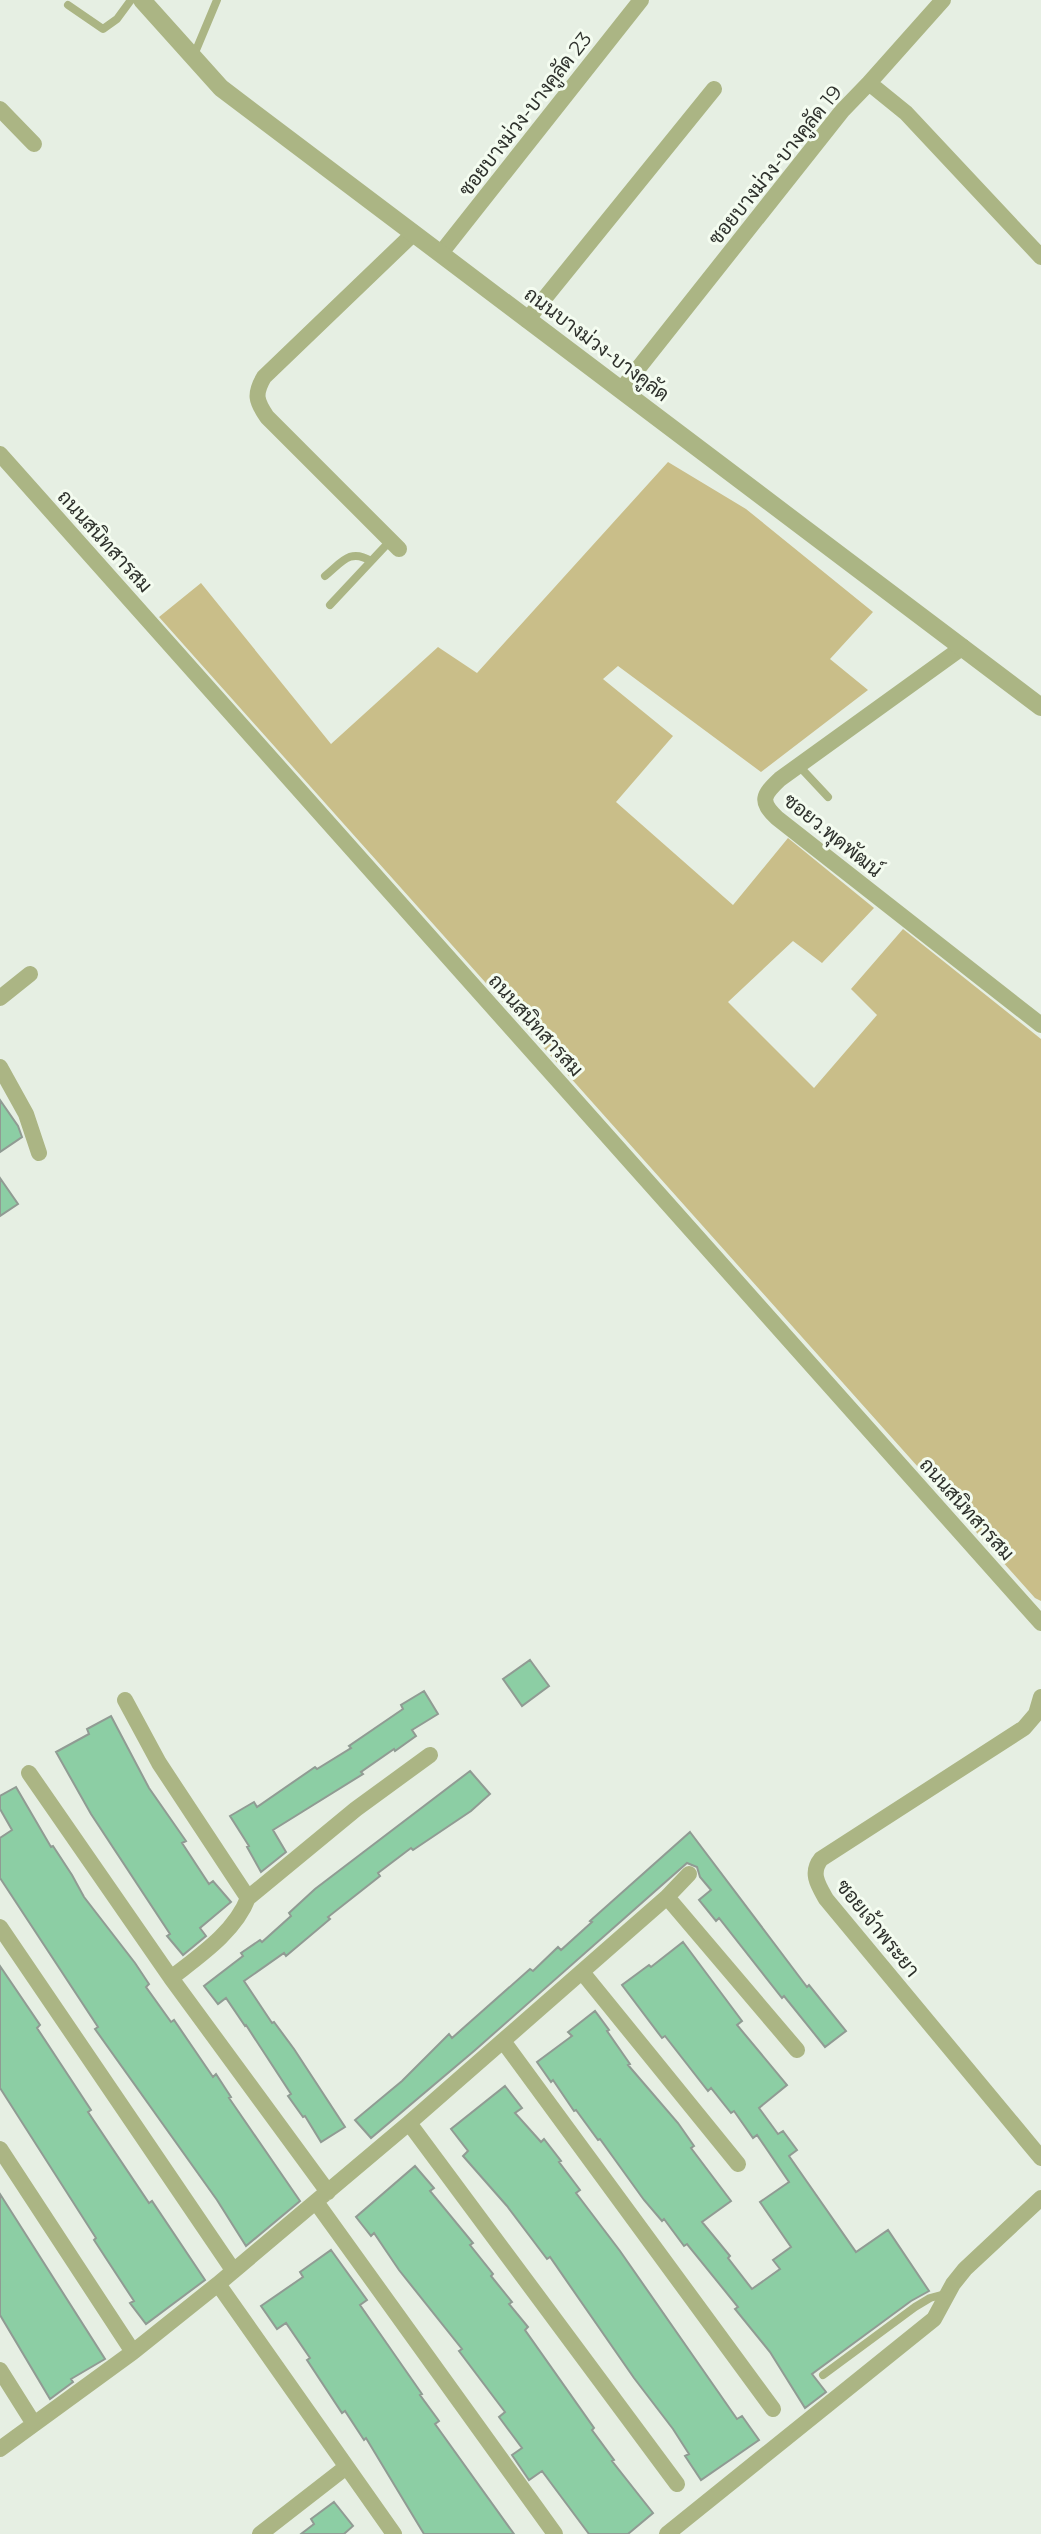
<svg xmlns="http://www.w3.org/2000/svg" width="1041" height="2534" font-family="Montserrat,Sarabun,sans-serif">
<rect width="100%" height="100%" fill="#e6efe3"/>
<!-- green -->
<path fill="#c9be89" d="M668 462 746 509 873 612 830 659 868 690 761 772 618 666 603 679 673 736 616 802 733 905 788 838 874 908 822 963 793 941 728 1002 814 1088 877 1015 851 989 903 929 1041 1039V1601L1035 1598 159 617 201 583 331 744 438 647 477 673Z"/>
<!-- building -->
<path fill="#8ccea4" stroke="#909b93" stroke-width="2" d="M0 1100 18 1126 22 1137 0 1152Z
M0 1178 18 1204 0 1216Z
M530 1660 549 1686 522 1706 503 1679Z
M424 1691 438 1714 412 1730 416 1736 395 1751 394 1749 361 1772 363 1774 273 1830 286 1852 261 1872 247 1847 249 1846 230 1816 254 1802 257 1807 315 1767 317 1769 351 1748 349 1746 403 1709 401 1705Z
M111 1716 149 1788 186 1841 182 1843 209 1884 213 1881 231 1902 200 1928 206 1936 183 1955 167 1936 170 1934 91 1814 56 1752 89 1734 87 1729Z
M470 1771 490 1794 471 1811 413 1850 411 1848 378 1873 380 1876 328 1917 330 1919 286 1956 284 1953 244 1981 272 2023 274 2022 294 2049 345 2127 321 2142 305 2116 303 2117 288 2096 291 2094 246 2025 245 2026 226 1998 218 2004 204 1986 243 1956 241 1953 260 1940 262 1942 291 1916 289 1913 315 1889Z
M16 1787 51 1847 53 1846 72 1875 84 1897 135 1963 149 1984 146 1987 171 2022 174 2020 213 2077 216 2074 231 2097 229 2098 300 2201 246 2246 217 2200 95 2029 98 2027 0 1878V1838L12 1830 0 1809V1796Z
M690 1832 807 1987 809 1985 846 2031 825 2047 784 1996 782 1998 719 1918 716 1921 699 1900 711 1890 700 1877 697 1867 687 1863 474 2051 371 2138 355 2120 402 2081 449 2034 452 2038 530 1969 533 1971 558 1947 561 1950 592 1922 590 1921Z
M683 1942 742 2021 737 2025 787 2085 759 2108 778 2134 783 2131 797 2150 789 2156 856 2252 888 2230 929 2291 911 2301 812 2374 826 2392 805 2408 770 2352 735 2309 738 2307 687 2244 684 2246 664 2219 662 2221 644 2200 600 2139 598 2140 576 2110 574 2111 553 2080 551 2082 537 2062 572 2036 568 2032 595 2011 609 2030 607 2031 630 2064 628 2065 678 2123 694 2146 691 2148 731 2201 702 2222 730 2256 728 2258 752 2289 780 2269 773 2260 791 2247 760 2202 789 2182 757 2135 753 2138 734 2111 731 2113 711 2088 708 2091 665 2036 662 2038 622 1985 649 1965 651 1967Z
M0 1966 40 2025 37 2028 91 2110 88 2112 149 2203 152 2201 205 2280 146 2324 130 2303 134 2301 94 2240 96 2238 0 2088Z
M505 2086 522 2108 515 2113 541 2142 544 2139 561 2161 559 2162 580 2190 576 2193 620 2251 737 2419 742 2416 759 2440 701 2480 685 2456 689 2454 673 2429 634 2378 550 2257 547 2259 507 2206 463 2156 468 2151 451 2129Z
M415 2166 434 2188 430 2191 473 2243 470 2245 493 2274 491 2276 512 2302 509 2304 528 2327 525 2330 594 2428 592 2430 614 2460 612 2461 653 2513 628 2534H589L542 2471 529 2480 512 2455 522 2448 499 2417 505 2412 459 2351 462 2349 399 2270 374 2233 371 2236 356 2217Z
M0 2194 105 2359 71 2379 73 2382 50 2399 0 2315Z
M331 2250 367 2300 360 2305 422 2394 420 2395 439 2421 435 2424 514 2534H424L366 2438 364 2440 345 2411 342 2413 307 2360 310 2358 286 2323 277 2329 261 2306 303 2277 300 2272Z
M334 2502 353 2526 344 2534H301L314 2524 311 2519Z"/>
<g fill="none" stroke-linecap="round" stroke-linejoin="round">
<!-- service -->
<path stroke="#abb584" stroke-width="8" d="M68 5 103 29 117 19 131 0
M194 55 217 0
M325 576C342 562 350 548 371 561
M330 605 390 541
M799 766 828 797
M823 2375 915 2307 930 2298 945 2294"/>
<!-- minor -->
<path stroke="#abb584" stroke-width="16" d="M869 83 943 0
M0 109 34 144
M441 253 641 0
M527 320 714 89
M621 390 842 111 869 83 906 113 1041 257
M0 454 1041 1623
M399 549 267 417C256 401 254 394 264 377L414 233
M963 647 780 779C763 795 759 801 777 818L1041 1025
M0 998 30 974
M0 1067 26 1114 39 1153
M1041 1697 1036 1714 1024 1728 821 1859C810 1873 818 1885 826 1899L1041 2158
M125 1700 159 1763 248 1898
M29 1773 171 1978 328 2192
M667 1897 797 2050
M0 1927 233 2270
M582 1972 738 2164
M171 1978C199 1956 235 1932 248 1898L356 1809 430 1755
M503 2041 773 2409
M409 2123 677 2484
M0 2149 133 2352
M316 2202 555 2534
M218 2284 394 2534
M0 2370 34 2424
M0 2449 133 2352 218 2284 409 2123 667 1897 689 1874
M260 2534 345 2468
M667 2534 934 2319 953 2284 965 2269 1041 2198"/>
<!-- tertiary -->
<path stroke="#abb584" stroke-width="18" d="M142 0 221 88 1041 707"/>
</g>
<g text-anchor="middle" stroke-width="6" stroke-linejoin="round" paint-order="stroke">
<!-- street labels -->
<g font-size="20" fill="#2e312c" stroke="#f4fcf0">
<text transform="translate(525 114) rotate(-52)" y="7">ซอยบางม่วง-บางคูลัด 23</text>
<text transform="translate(775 165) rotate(-51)" y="7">ซอยบางม่วง-บางคูลัด 19</text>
<text transform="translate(597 344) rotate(37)" y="7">ถนนบางม่วง-บางคูลัด</text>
<text transform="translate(105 541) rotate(48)" y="7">ถนนสนิทสารสม</text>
<text transform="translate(833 835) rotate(39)" y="7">ซอยว.พุดพัฒน์</text>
<text transform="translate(536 1025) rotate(48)" y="7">ถนนสนิทสารสม</text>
<text transform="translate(967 1509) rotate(48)" y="7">ถนนสนิทสารสม</text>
<text transform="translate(878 1928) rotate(51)" y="7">ซอยเจ้าพระยา</text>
</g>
</g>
</svg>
